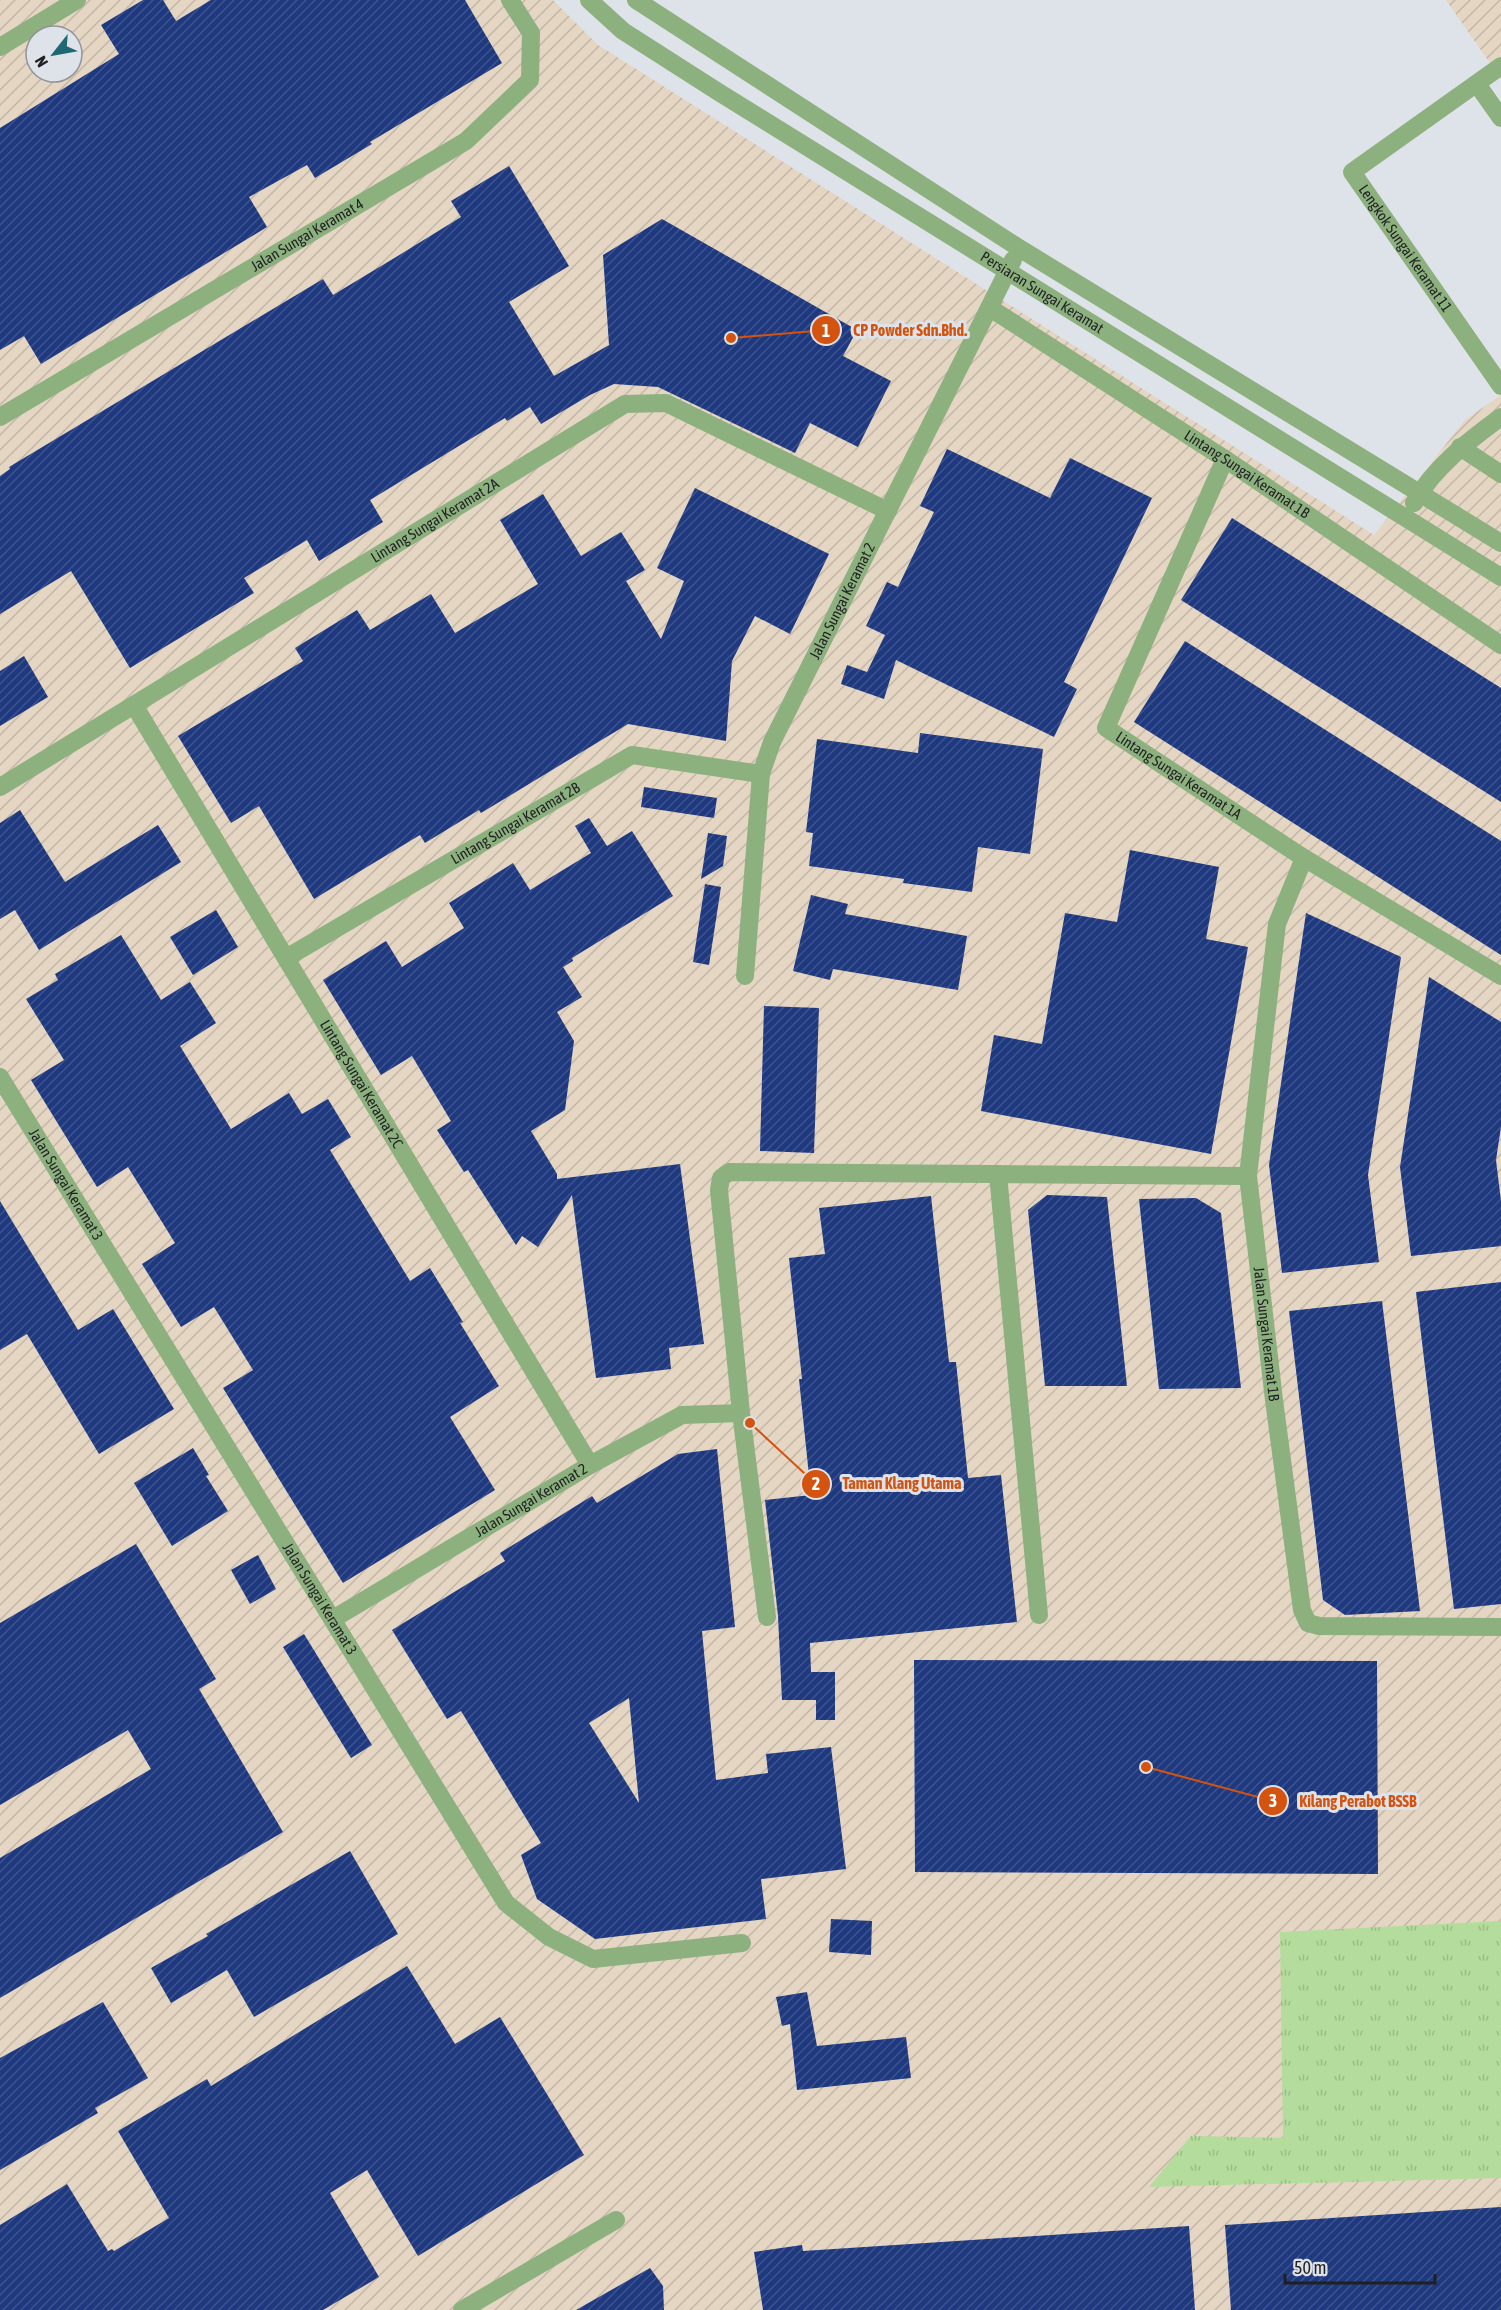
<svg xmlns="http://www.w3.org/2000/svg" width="1501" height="2310" font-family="'Asap Condensed',sans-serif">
<defs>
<pattern id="industrial-furrows" width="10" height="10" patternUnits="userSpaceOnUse" patternTransform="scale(1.5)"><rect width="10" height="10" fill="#e5d5c3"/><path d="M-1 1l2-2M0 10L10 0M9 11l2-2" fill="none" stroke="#c4b7a7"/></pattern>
<pattern id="grass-tufts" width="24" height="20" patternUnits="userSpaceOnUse" patternTransform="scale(1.5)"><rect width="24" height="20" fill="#b4dc9c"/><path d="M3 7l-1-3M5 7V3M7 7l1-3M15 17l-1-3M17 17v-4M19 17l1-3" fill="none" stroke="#9abc86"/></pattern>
<pattern id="building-hatch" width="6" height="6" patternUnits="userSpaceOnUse" patternTransform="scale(1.5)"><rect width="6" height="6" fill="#1e397f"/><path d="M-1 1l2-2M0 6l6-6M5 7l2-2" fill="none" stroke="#3e538b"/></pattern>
</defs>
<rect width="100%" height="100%" fill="#dee2e9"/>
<!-- industrial -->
<path fill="url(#industrial-furrows)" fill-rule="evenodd" d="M0 0H553L598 45 1374 535 1465 420 1501 395V2310H0ZM36 36H72V72H36Z
M1446 0H1501V79Z"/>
<!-- grass -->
<path fill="url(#grass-tufts)" d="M1501 1921V2178L1149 2187 1191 2136 1283 2138 1280 1932Z"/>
<!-- building -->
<path fill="url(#building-hatch)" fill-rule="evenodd" d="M143 0H163L176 21 211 0H465L502 63 370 142 372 144 315 178 307 165 249 197 267 227 41 364 24 336 0 350V128L119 54 101 25Z
M509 166 569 266 509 302 554 376 609 345 603 255 662 219 857 330 843 356 891 381 858 447 810 423 795 453 658 387 614 384 590 395 541 424 530 407 507 421 505 418 370 500 383 522 319 561 307 540 244 578 254 593 130 668 71 571 0 614V476L10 469 9 467 323 279 333 295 401 254 461 217 451 201Z
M947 449 1050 498 1070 458 1152 498 1064 682 1077 689 1054 737 896 660 884 699 841 684 847 665 867 672 885 635 866 626 887 582 898 587 934 512 920 506Z
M695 488 829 554 790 634 755 616 732 661 726 741 628 724 481 813 479 810 425 843 420 835 314 899 259 806 231 823 178 736 303 661 295 648 357 610 370 630 431 594 455 633 538 584 500 520 543 494 581 556 621 532 645 570 626 581 661 639 684 581 657 568Z
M1232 518 1501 688V802L1181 600Z
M1185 641 1501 841V955L1134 722Z
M24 656 48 697 0 726V671Z
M920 733 1043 749 1030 854 978 847 972 892 903 883 904 879 809 866 813 833 806 832 817 739 918 753Z
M644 787 717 798 714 818 641 807Z
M20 810 65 882 158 825 181 862 39 950 15 910 0 919V823Z
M589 818 607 846 632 831 673 896 572 958 573 961 563 967 582 997 557 1012 574 1041 565 1110 531 1131 557 1174V1179L680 1164 704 1344 669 1348 671 1369 596 1378 572 1195 538 1247 522 1236 516 1245 468 1170 464 1172 437 1130 451 1121 412 1056 381 1075 323 980 386 941 402 967 464 928 449 903 513 863 530 890 591 853 575 826Z
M708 833 727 836 723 866 701 879Z
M1130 850 1219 867 1206 939 1248 947 1211 1154 981 1111 994 1035 1042 1044 1065 913 1117 922Z
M705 884 721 887 709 965 693 962Z
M811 895 848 904 845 914 967 936 958 990 833 969 830 980 793 971Z
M216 910 238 947 193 975 170 937Z
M1306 913 1401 957 1368 1175 1379 1262 1282 1273 1269 1165Z
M121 935 161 1000 190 982 216 1023 180 1046 231 1129 289 1093 302 1114 328 1099 351 1137 330 1150 410 1281 430 1268 463 1322 460 1323 499 1386 450 1417 495 1490 343 1583 223 1388 253 1370 214 1307 181 1327 142 1264 175 1243 128 1167 97 1187 31 1080 64 1060 26 999 58 980 55 974Z
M1429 977 1501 1022V1127L1496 1160 1501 1201V1246L1411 1256 1400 1167Z
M764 1006 819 1008 814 1153 760 1151Z
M1047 1195 1107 1197 1127 1386H1045L1028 1210Z
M931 1196 949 1362H956L968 1478 1001 1475 1017 1622 810 1643 811 1672H835V1720H816V1700H782L778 1616 765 1500 811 1495 799 1379H802L789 1258 825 1254 819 1208Z
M1196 1198 1221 1213 1241 1388 1159 1389 1139 1199Z
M0 1201 78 1330 113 1309 174 1409 99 1454 27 1334 0 1350Z
M1501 1282V1604L1454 1609 1416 1292Z
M1382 1301 1420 1611 1345 1615 1323 1600 1289 1311Z
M193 1448 209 1475 206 1476 228 1511 172 1546 134 1483Z
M717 1449 735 1627 702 1631 716 1780 768 1773 766 1754 831 1747 846 1869 761 1879 766 1919 595 1939 537 1899 521 1855 541 1843 461 1711 447 1719 392 1630 505 1561 500 1553 592 1496 597 1503 678 1454ZM629 1698 639 1803 589 1723Z
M136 1544 216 1679 199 1689 283 1832 0 1998V1858L151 1769 128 1730 0 1805V1623Z
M258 1555 276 1589 250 1604 231 1570Z
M304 1634 372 1745 351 1758 283 1647Z
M914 1660 1377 1661 1378 1874 915 1872Z
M350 1851 398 1934 254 2017 227 1970 171 2003 151 1968 208 1936 206 1934Z
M831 1919 872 1921 871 1955 829 1952Z
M407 1966 455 2044 500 2017 584 2155 418 2256 367 2170 330 2193 379 2277 323 2310H0V2225L67 2184 108 2251 112 2249 114 2251 169 2218 118 2131 207 2079 211 2086Z
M807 1992 817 2046 906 2037 911 2078 797 2090 790 2024 782 2026 776 1997Z
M103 2002 148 2078 95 2108 98 2113 0 2170V2058Z
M1501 2207V2310H1231L1225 2225Z
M1189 2226 1195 2310H763L754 2252 802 2245 803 2251Z
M650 2268 663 2286 664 2310H576Z"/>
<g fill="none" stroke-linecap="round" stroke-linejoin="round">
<!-- minor -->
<g stroke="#8cb17e" stroke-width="18">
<path id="s1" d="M589 0 623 31 720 93 1501 577"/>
<path d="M636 0 1019 248 1501 543"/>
<path d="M0 47 77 0"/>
<path id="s2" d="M1501 66 1352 172 1501 386"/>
<path d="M1477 84 1501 118"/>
<path id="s3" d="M990 308 1225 459 1501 645"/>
<path id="s4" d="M0 417 466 141 530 80 531 33 510 0"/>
<path d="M1460 447 1501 474"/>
<path id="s5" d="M1225 459 1106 728 1304 858 1501 976"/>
<path d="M1414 503C1434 467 1468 441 1501 417"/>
<path id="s6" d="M134 705 590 1465"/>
<path id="s7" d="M0 787 625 404 666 403 888 511"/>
<path id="s8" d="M1304 858 1277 924 1248 1176 1274 1400 1302 1610 1308 1623 1319 1626 1501 1627"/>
<path id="s9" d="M286 958 632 755 761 774"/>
<path id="s10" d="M745 976 761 774 772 742 1013 260"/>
<path id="s11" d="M0 1077 506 1903 549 1937 593 1959 742 1943"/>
<path d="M998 1174 1039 1615"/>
<path d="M767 1617 741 1413 719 1190 721 1178 729 1172 1248 1176"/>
<path id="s12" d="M333 1619 590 1465 682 1415 741 1413"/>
<path d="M462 2310 616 2220"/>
</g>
</g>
<g text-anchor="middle" stroke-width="6" stroke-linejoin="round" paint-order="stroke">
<!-- street labels -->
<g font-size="15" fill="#1f2022" stroke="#dee2e9">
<text dy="5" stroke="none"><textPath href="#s4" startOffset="357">Jalan Sungai Keramat 4</textPath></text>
<text dy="5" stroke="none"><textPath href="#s2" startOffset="276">Lengkok Sungai Keramat 11</textPath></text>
<text dy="5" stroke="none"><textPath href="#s1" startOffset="540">Persiaran Sungai Keramat</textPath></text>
<text dy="5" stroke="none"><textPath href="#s3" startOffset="306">Lintang Sungai Keramat 1B</textPath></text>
<text dy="5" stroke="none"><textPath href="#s7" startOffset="510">Lintang Sungai Keramat 2A</textPath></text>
<text dy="5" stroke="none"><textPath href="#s10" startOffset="394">Jalan Sungai Keramat 2</textPath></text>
<text dy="5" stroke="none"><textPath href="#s5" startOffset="381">Lintang Sungai Keramat 1A</textPath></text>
<text dy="5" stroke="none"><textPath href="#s9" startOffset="266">Lintang Sungai Keramat 2B</textPath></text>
<text dy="5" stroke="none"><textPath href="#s6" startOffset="442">Lintang Sungai Keramat 2C</textPath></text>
<text dy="5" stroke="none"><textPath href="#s11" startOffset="126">Jalan Sungai Keramat 3</textPath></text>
<text dy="5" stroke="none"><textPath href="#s8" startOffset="484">Jalan Sungai Keramat 1B</textPath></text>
<text dy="5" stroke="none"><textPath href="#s12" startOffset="231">Jalan Sungai Keramat 2</textPath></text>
<text dy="5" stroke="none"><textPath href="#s11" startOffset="612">Jalan Sungai Keramat 3</textPath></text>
</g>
</g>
<!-- callouts -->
<path fill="none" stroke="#d4530e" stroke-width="2" d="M731 338L826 330M750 1423L816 1484M1146 1767L1273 1801"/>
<g fill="#d4530e" stroke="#dee2e9" stroke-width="2">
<circle cx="731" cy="338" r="6"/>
<circle cx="750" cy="1423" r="6"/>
<circle cx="1146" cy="1767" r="6"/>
<circle cx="826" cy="330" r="15"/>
<circle cx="816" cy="1484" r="15"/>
<circle cx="1273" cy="1801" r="15"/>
</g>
<g font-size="18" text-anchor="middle" font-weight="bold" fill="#fff">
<text x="826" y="337">1</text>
<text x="816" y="1490">2</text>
<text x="1273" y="1807">3</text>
</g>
<g font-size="16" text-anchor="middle" font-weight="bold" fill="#d4530e" stroke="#dee2e9" stroke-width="6" stroke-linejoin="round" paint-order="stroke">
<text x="910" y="336">CP Powder Sdn.Bhd.</text>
<text x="902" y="1489">Taman Klang Utama</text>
<text x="1358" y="1807">Kilang Perabot BSSB</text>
</g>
<!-- north arrow -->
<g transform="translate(54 54) rotate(239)"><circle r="28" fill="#dee2e9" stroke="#929499" stroke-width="1.5"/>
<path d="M0-4.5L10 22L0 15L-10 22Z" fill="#1e6873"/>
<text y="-9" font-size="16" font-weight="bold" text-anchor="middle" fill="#1f2022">N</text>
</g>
<!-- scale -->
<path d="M1285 2274v9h150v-9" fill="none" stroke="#1f2022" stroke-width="3"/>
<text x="1294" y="2274" font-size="18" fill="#1f2022" stroke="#dee2e9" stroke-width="4.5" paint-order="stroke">50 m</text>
</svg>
